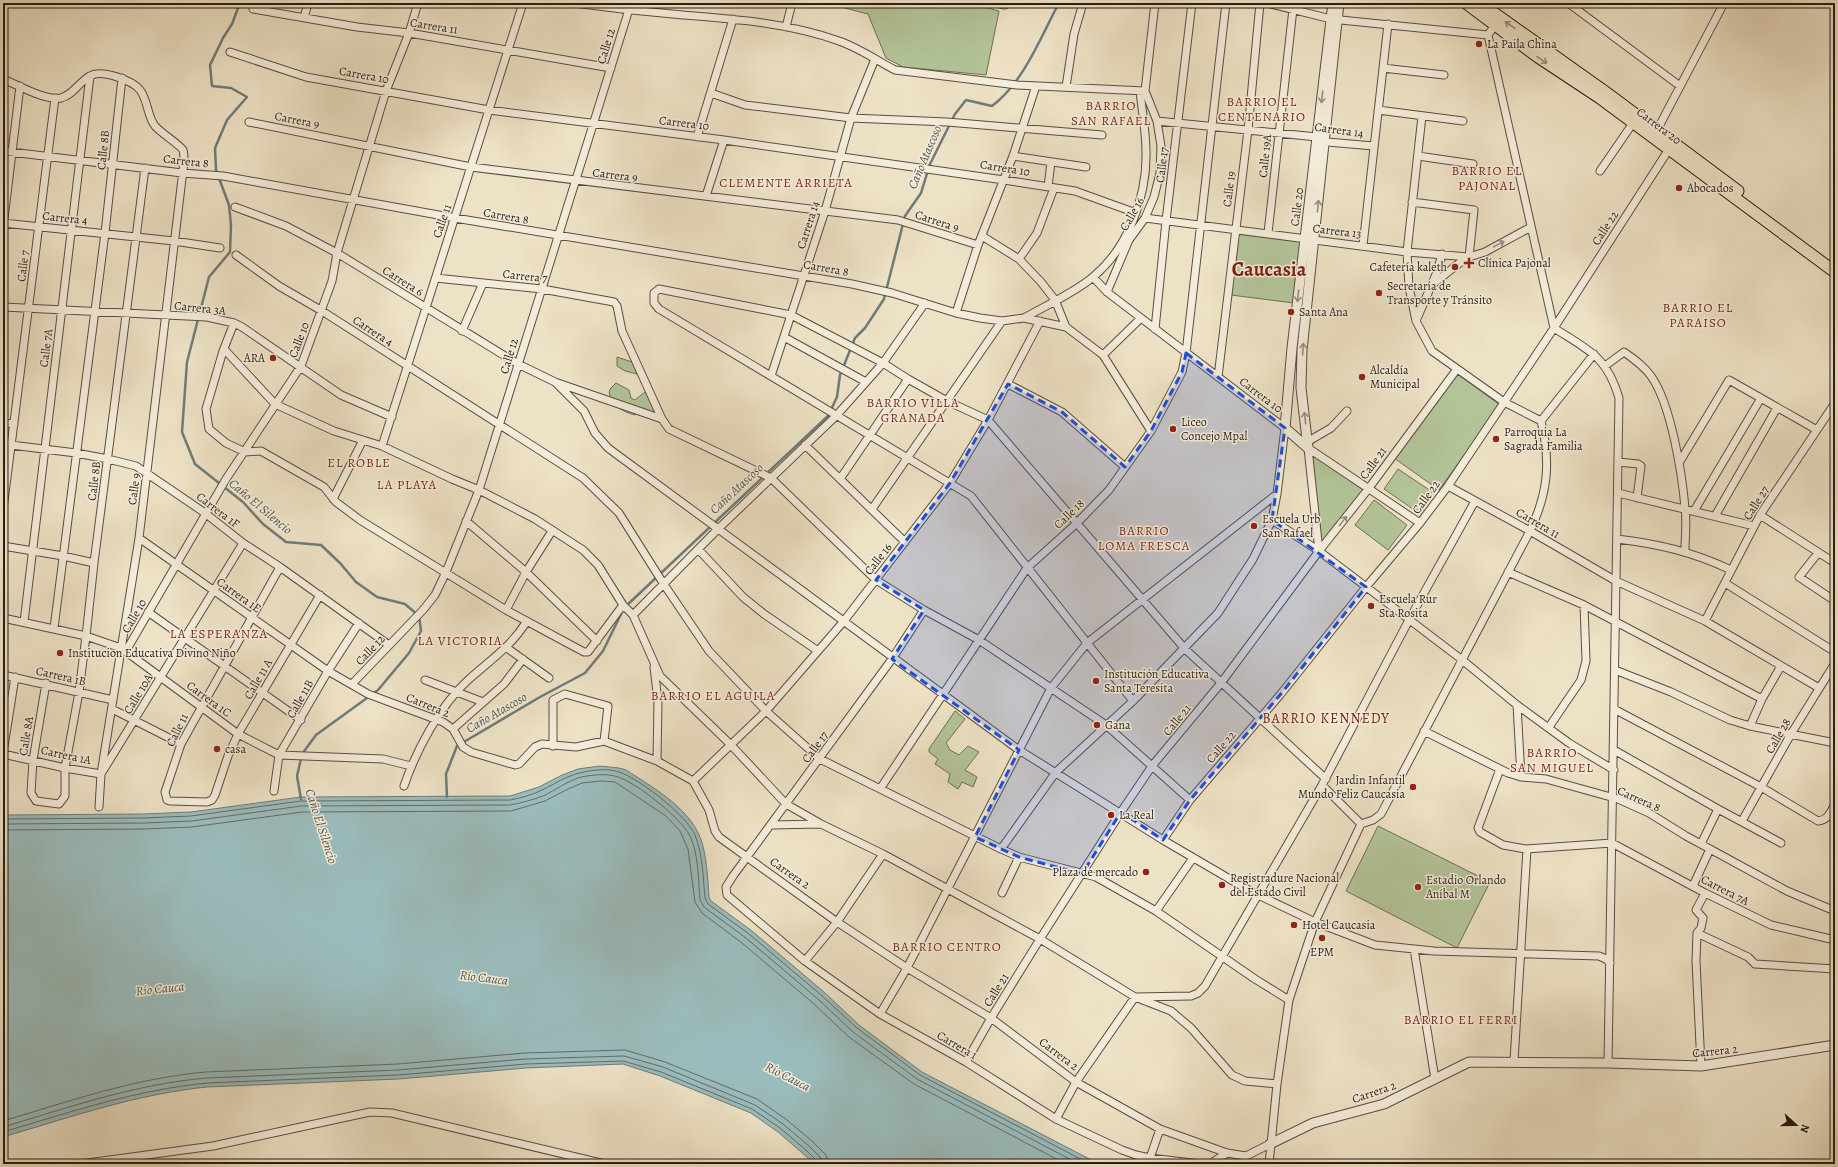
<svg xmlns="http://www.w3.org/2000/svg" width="1838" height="1167" font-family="Alegreya,serif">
<rect width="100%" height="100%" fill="#eee2c6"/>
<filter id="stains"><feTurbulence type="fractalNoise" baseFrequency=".005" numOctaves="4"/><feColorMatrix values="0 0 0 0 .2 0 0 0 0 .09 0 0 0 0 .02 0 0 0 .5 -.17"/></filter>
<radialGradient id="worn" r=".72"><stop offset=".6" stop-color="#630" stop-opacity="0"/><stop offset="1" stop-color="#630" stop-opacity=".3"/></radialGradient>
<!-- green -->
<path fill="#b3c499" stroke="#6d7058" d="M826 3H969L999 11 986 75 903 67 886 58 868 14Z
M1238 234 1302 242 1294 303 1231 295Z
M617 357 632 362 637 374 625 371 617 366Z
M1456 373 1500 405 1439 490 1394 458Z
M616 383 629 390 631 398 635 400 645 392 650 396 656 398 660 406 658 415 645 410 644 408 639 409 635 415C623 412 611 405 609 392L611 388Z
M1311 452 1366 488 1321 546Z
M1398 469 1434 493 1420 514 1384 489Z
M1374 500 1407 525 1388 550 1355 525Z
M955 711 965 719 946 743 950 750 959 755 968 746 979 752 965 770 977 777 973 787 962 782 958 789 948 782 950 774 935 764 938 759 929 752V749Z
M1378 826 1490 882 1457 948 1346 891Z"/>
<!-- water -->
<path fill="#9bbcbc" stroke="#6d7c7a" d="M600 766 619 768 626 770C655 789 694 810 703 846 707 863 708 881 709 898L711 901 752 931 824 992 859 1025 922 1072 1099 1164H815L778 1132 751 1113 660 1076 623 1064 526 1068 399 1079 207 1087C137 1094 71 1117 3 1137V815L144 814 191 812 301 797 510 796 539 787 562 775 578 769Z"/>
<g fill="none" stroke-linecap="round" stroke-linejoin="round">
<!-- shore -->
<path stroke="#616c69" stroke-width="1" d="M3 819 144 818 191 816 301 801 510 800C521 798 532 795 542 790 555 784 566 776 580 773 592 770 608 768 619 772 640 779 686 815 695 835 703 855 703 878 705 898L708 904 749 934 821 995 857 1028 920 1075 1090 1164
M3 824 144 823 192 821 301 806 510 805C521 803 532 800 543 796 556 790 567 781 581 777 592 775 607 773 618 777 637 783 681 818 690 836 699 855 698 879 700 900L704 907 746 938 818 999 853 1032 917 1079 1079 1164
M3 830 144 829 192 827 302 812 511 811 545 801 568 789 582 783 601 781 615 782 666 816 680 831 688 849 695 902 702 913 742 943 814 1004 849 1037 914 1084 1066 1164
M3 1121C70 1101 136 1078 206 1072L398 1064 525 1053 625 1050 665 1062 757 1099 787 1120 813 1142 826 1155 828 1164
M3 1127C70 1107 136 1084 207 1078L398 1070 525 1059 624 1056 663 1067 755 1105 783 1124 809 1146 820 1157 822 1164
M3 1132C70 1112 136 1090 207 1083L398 1075 526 1064 623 1061 661 1072 752 1109 780 1128 806 1150 816 1160 817 1164"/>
<!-- stream -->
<path stroke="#6d7c7a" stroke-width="2.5" d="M245 3 238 8 232 24 223 38 210 65 212 86 231 88 247 97 227 120 215 148 216 170 229 205 231 225 230 252 209 277 187 362 182 432 195 464 243 502 263 524 286 542 321 545 340 563 356 582 377 597 405 604 419 616 421 631 409 653 378 690 316 735 302 754 297 776 301 799
M626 606 828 416 837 397 840 375 855 338 865 328 884 299 905 216 921 193 930 164 955 114 966 100 992 106C1024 82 1040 38 1059 3
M447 797 446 774 457 746 540 697 585 673 603 651 623 610"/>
<defs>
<path id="minor" d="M574 3C610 8 646 12 683 15 735 19 789 23 839 41 859 48 876 60 895 70L1017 85 1145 91
M996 3 1005 5V3
M1267 3 1331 19 1488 35
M1568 3 1680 86
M253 9 357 27 409 33 611 68
M304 18 308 3
M1495 25 1488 35 1554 328C1588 350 1607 356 1619 398L1608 1063
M786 27 792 3
M230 52 306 77 489 110 724 140 1004 180 1075 191 1136 213
M1383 68 1444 75
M3 79C18 85 45 101 61 98 73 95 79 82 90 76 101 69 132 80 140 90 148 100 147 116 155 126 162 134 179 144 183 150 184 153 184 158 184 162L139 538 101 774 99 807
M1066 87 1074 34 1083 3
M711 93 745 105 851 118 947 122 1102 135
M1378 110 1463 121
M1157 121 1317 137 1327 142 1374 146
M249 122 471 167 898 220 978 245
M1655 134 1724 3
M697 137 733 19
M3 151 182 173 223 176 455 218 852 284 892 293 956 313 980 318 1002 321 1024 318 1066 327
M1013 156 1086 167
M1418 156 1473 164
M1600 171 1633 123
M1048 187 1051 162
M706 196 724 140
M1412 202 1474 210 1469 257
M235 207 286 226 337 253 518 364 555 382 662 419 669 429 771 478 876 580 924 610 979 640 1106 725 1190 800
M1145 218 1407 252 1469 257 1485 252 1531 227
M3 223 174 241 220 248
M3 227 20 86
M1268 233 1293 9
M982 236 1019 259 1041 282 1055 300 1066 327 1103 355 1151 431
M1363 245 1388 24
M236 255 279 286 322 311 583 478 619 513 663 583 709 651 766 711 820 759 1001 849 1019 857 1096 877 1156 911 1255 979 1289 1000
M1019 259 1037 233 1054 188
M436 278 542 289 614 302 617 306 622 331 662 419
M1433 284 1467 257
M1107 292 1129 240 1145 218 1154 197 1160 173 1161 146 1157 121 1145 91 1155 3
M3 307 207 317 234 323 242 327 341 395 392 417
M956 313 978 245 1013 156 1036 86
M1024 318C1045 306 1074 293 1093 277 1128 248 1147 197 1146 152 1146 131 1142 111 1140 91
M1416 321 1437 272 1442 254
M234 323 223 351 206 409 209 429 226 443 245 452 261 451 324 487 336 502 360 520 506 610 584 652H588L623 605
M1155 329 1166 221 1192 3
M462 331 483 283
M784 337 866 382
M224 349 275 404 334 431 382 446 452 479 479 490 535 519 583 550 598 565 623 605 633 615 660 676 731 745 786 804 821 824 883 854 1040 939 1135 997 1171 1011 1191 1028 1232 1075 1245 1081 1277 1084
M1103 355 1141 318
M1605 366 1624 352C1634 359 1644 366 1651 376 1671 404 1682 473 1685 508 1687 522 1685 537 1685 551
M771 376 825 211 851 118 875 59
M1218 377 1248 130 1260 3
M555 382 584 411 595 433 608 448 1019 750 1163 840 1252 892 1315 922 1375 945 1434 951 1599 956 1606 959 1610 963
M1008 384 1062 412 1125 467
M1541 421 1594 354
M3 423 14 424
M1307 442 1331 428 1347 411
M11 445 76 453 108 459 136 466 205 513 243 543 280 567 389 645
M805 445 905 542
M382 446 523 3
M1308 448 1420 523
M1308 448 1319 551
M1618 462 1638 464 1641 466 1637 498
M1679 463 1729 380 1817 430
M840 479 908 379
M1448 486 1530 531 1616 581 1705 621 1819 688
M1618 493 1754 526
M333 499 363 440
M3 509 55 98
M872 509 1002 321
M1694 511 1761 398
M1760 515 1835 563
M1715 516 1777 408
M1272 520 1319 551 1461 659 1517 705 1569 743 1614 770
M466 521 526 572 597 641
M139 538 328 671 368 694 443 722 453 729 463 747 471 752 515 765 519 764 535 747 542 744 576 747 604 741 657 761 693 781 709 810 715 831 719 837 837 922 907 968 991 1018 1076 1082 1160 1129 1227 1153 1246 1156 1270 1144
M1617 539C1659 544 1693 552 1731 570
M3 546 63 556 94 563
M698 549 743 597 764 614 818 651
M1818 553 1799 577 1835 601
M280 567 181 744 165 792 167 800 170 801 207 802 212 800 215 795 228 756 238 734 320 595
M1508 572 1584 605 1762 699
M1725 583 1835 652
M506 610 526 572 552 531
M924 610 892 659 733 876 726 887 727 895 805 961 880 1014 966 1062 1056 1119 1122 1150 1136 1155 1150 1158 1201 1164
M148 612 301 720
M633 615 718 529 836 416 883 363 925 303
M3 618 86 636 121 648 238 734 279 755 383 759 411 766
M1705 621 1760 515 1835 403
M24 622 90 76
M54 628 105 233 122 78
M507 648 549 678
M126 651 226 479 301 366 332 281 337 253 386 91 409 33 418 3
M654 667 658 701 657 761
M1615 670 1671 692 1730 720 1750 726 1835 743
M3 675 113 700
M425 680 483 702
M46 683 33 760 31 793 36 801 59 804 65 796V768L79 692 86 636 94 563 145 168
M352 684 423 610 435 595 446 572 479 490 631 3
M1133 701 971 496 659 309 654 303V293L659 289 791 315 883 363 908 379 947 401 988 420 1185 649 1326 779
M1517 705 1521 777
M112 709 181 744
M1614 709 1761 787 1818 821C1828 820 1830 813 1835 804
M1750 726 1762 699 1781 666
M1549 727 1581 680 1586 661 1584 605
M453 729 504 684 523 659
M1424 731 1508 773 1521 777 1546 779 1618 799 1649 813 1686 836 1787 891 1835 911
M553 746V700L565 694 608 706 604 741
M1614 750 1718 809 1781 843
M3 753 15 677
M3 754 65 768 101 774 243 543
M1500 769 1478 828 1480 832 1503 845 1526 849 1612 843 1705 893 1771 925 1835 940
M693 781 766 711 844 621 950 483 988 420 1040 321
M1322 785 1361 824
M404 786C416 751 439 707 467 681 490 660 510 648 527 621
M880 789 1027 568 1077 523 1109 490 1151 431 1182 372 1186 353 1226 3
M274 791 279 755 328 671 359 623
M1742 821 1791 734 1835 663
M772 825 820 824
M1163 840 1190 800 1280 695 1366 587 1420 523 1448 486 1554 328 1671 146
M1701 844 1718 809
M1001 849 1056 772 1133 701 1218 613 1253 559 1272 520 1277 494 1285 428 1107 292 1093 277
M1693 886 1710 849
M1002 893 1019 857
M1156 911 1193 858
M1697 933 1748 957 1755 964 1835 969
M1414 949 1435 1079
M805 961 837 922 883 854
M880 1014 907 968 1051 688 1087 643 1277 494
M1514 1061 1527 849
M966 1062 991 1018 1040 939 1121 812 1152 766 1221 683 1319 551 1369 488 1457 369
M1701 1066 1696 961 1697 933 1701 928 1703 918 1696 910 1705 893
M1056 1119 1076 1082 1135 997 1191 996 1198 993 1205 986 1322 785 1409 620 1475 501
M1150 1158 1160 1129
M80 1164 213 1146 370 1112 392 1113 605 1164
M1210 1164 1227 1153
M1269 1164 1277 1084 1289 1000 1315 922 1361 824 1373 820 1381 814 1530 531C1548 493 1551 462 1541 421L1504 402 1432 351 1416 321 1409 287 1407 252 1422 116"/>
<path id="tertiary" d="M1308 448 1285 428 1292 348 1333 3
M1308 448 1301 388 1302 350 1339 3
M1270 1144 1313 1123 1384 1104 1469 1062 1608 1063 1701 1066 1835 1045"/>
<path id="primary" d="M1466 3 1538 57 1600 98 1835 272
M1480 3 1604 91 1738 191"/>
</defs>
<!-- minor casing -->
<use href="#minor" stroke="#594e42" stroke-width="9"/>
<!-- tertiary casing -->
<use href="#tertiary" stroke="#594e42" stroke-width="11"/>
<!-- primary casing -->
<use href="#primary" stroke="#271c16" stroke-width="13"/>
<!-- minor -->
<use href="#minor" stroke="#f4ecda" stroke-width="7"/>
<!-- tertiary -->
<use href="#tertiary" stroke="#f4ecda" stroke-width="9"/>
<!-- primary -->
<use href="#primary" stroke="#eee2c6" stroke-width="11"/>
</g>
<!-- one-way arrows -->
<defs><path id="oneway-shaft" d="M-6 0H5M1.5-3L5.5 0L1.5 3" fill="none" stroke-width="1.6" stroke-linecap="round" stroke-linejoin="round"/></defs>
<g stroke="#948977">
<use href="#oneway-shaft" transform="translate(1510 25) rotate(-145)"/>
<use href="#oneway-shaft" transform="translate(1542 60) rotate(34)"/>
</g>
<g stroke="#988e82">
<use href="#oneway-shaft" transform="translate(1322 97) rotate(97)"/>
<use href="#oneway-shaft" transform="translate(1318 206) rotate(-84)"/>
<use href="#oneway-shaft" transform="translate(1499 244) rotate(-28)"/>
<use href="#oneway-shaft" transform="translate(1298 296) rotate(97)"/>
<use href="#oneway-shaft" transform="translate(1303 349) rotate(-86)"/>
<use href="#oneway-shaft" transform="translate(1305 418) rotate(-97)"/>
<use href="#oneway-shaft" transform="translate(1343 521) rotate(-52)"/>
</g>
<!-- marked area -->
<path fill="#1d4ed8" fill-opacity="0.2" stroke="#1d4ed8" stroke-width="3" stroke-dasharray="8 5" stroke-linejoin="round" d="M1186 353 1285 428 1272 520 1366 587 1280 695 1190 800 1163 840 1121 812 1082 874 1019 857 975 837 1019 750 892 659 924 610 876 580 950 483 1008 384 1062 412 1125 467 1151 431 1182 372Z"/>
<!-- markers -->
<g fill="#8f2418" stroke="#f4ecda" stroke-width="1.5">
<circle cx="1479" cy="44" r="4"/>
<circle cx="1679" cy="188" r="4"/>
<path d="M1467 257h4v4h4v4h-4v4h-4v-4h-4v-4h4z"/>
<circle cx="1455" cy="267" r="4"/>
<circle cx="1379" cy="293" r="4"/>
<circle cx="1291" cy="312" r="4"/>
<circle cx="273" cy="358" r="4"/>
<circle cx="1362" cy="377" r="4"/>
<circle cx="1173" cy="429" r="4"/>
<circle cx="1496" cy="439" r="4"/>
<circle cx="1254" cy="526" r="4"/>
<circle cx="1371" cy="606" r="4"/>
<circle cx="60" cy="653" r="4"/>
<circle cx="1096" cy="681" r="4"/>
<circle cx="1097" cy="725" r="4"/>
<circle cx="217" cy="749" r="4"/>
<circle cx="1413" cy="787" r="4"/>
<circle cx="1111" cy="815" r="4"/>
<circle cx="1146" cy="872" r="4"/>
<circle cx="1222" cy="885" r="4"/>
<circle cx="1418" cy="887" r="4"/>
<circle cx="1294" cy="925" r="4"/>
<circle cx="1322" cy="938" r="4"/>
</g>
<g text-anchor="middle" stroke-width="3" stroke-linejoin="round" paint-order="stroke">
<!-- street labels -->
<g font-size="12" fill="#271c16" stroke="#f4ecda">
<text transform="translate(434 26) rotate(9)" y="4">Carrera 11</text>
<text transform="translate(606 46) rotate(-73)" y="4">Calle 12</text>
<text transform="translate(364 75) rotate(10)" y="4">Carrera 10</text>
<text transform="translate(297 120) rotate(11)" y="4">Carrera 9</text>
<text transform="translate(684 123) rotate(7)" y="4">Carrera 10</text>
<text transform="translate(1659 126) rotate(37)" y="4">Carrera 20</text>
<text transform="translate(1339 130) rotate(8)" y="4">Carrera 14</text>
<text transform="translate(103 150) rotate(-84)" y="4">Calle 8B</text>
<text transform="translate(1265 156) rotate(-84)" y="4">Calle 19A</text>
<text transform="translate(186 161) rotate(6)" y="4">Carrera 8</text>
<text transform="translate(1162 165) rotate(-83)" y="4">Calle 17</text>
<text transform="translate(1005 168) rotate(9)" y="4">Carrera 10</text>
<text transform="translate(615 175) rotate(7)" y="4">Carrera 9</text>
<text transform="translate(1229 189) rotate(-83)" y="4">Calle 19</text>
<text transform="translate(1297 207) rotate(-83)" y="4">Calle 20</text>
<text transform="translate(1132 214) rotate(-60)" y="4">Calle 16</text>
<text transform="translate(506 216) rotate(10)" y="4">Carrera 8</text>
<text transform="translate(65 218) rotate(6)" y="4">Carrera 4</text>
<text transform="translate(442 221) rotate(-71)" y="4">Calle 11</text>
<text transform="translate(937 221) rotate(18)" y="4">Carrera 9</text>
<text transform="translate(808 225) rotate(-72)" y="4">Carrera 14</text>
<text transform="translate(1605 228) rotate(-57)" y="4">Calle 22</text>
<text transform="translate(1337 231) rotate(7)" y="4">Carrera 13</text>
<text transform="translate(23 266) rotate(-83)" y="4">Calle 7</text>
<text transform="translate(826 268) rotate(10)" y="4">Carrera 8</text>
<text transform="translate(525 276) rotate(6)" y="4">Carrera 7</text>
<text transform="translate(403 281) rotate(32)" y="4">Carrera 6</text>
<text transform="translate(200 308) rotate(6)" y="4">Carrera 3A</text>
<text transform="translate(373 331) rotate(33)" y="4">Carrera 4</text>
<text transform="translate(299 340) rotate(-69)" y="4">Calle 10</text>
<text transform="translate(46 348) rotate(-83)" y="4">Calle 7A</text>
<text transform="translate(509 356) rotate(-73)" y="4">Calle 12</text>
<text transform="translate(1261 395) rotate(37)" y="4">Carrera 10</text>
<text transform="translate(1373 463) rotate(-54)" y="4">Calle 21</text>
<text transform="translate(94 481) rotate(-83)" y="4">Calle 8B</text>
<text transform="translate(134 489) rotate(-82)" y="4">Calle 9</text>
<text transform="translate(1426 497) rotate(-54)" y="4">Calle 22</text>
<text transform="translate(1756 503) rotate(-58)" y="4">Calle 27</text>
<text transform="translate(218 510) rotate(37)" y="4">Carrera 1F</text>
<text transform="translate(1069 514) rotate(-44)" y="4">Calle 18</text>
<text transform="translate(1538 523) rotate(30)" y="4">Carrera 11</text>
<text transform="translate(878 559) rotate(-52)" y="4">Calle 16</text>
<text transform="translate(239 595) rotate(35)" y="4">Carrera 1E</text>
<text transform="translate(134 616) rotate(-60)" y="4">Calle 10</text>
<text transform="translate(370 650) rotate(-47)" y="4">Calle 12</text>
<text transform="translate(61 676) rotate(13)" y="4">Carrera 1B</text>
<text transform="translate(258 679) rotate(-60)" y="4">Calle 11 A</text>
<text transform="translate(138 694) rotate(-59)" y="4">Calle 10A</text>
<text transform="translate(209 699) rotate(36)" y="4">Carrera 1C</text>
<text transform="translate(300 699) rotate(-61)" y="4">Calle 11B</text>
<text transform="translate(428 705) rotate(22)" y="4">Carrera 2</text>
<text transform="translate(1177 720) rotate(-51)" y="4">Calle 21</text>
<text transform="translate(177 730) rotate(-64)" y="4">Calle 11</text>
<text transform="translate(26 736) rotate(-81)" y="4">Calle 8A</text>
<text transform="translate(1778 736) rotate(-60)" y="4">Calle 28</text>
<text transform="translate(815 747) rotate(-54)" y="4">Calle 17</text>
<text transform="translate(1221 747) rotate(-49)" y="4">Calle 22</text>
<text transform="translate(66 755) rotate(12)" y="4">Carrera 1A</text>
<text transform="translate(1639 799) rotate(24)" y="4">Carrera 8</text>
<text transform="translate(790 873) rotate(35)" y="4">Carrera 2</text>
<text transform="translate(1725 890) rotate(27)" y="4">Carrera 7A</text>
<text transform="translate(996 990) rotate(-58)" y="4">Calle 21</text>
<text transform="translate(957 1045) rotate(30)" y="4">Carrera 1</text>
<text transform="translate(1715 1051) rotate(-6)" y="4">Carrera 2</text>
<text transform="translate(1059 1054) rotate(37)" y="4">Carrera 2</text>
<text transform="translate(1374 1092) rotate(-19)" y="4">Carrera 2</text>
</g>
<!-- poi labels -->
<g font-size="12" fill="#271c16" stroke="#f4ecda" text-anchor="start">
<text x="1487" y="48">La Paila China</text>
<text x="1687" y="192">Abocados</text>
<text x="1478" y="267">Clínica Pajonal</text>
<text x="1447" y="271" text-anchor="end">Cafetería kaleth</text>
<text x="1387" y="290">Secretaría de<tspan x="1387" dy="14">Transporte y Tránsito</tspan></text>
<text x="1299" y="316">Santa Ana</text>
<text x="265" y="362" text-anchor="end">ARA</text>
<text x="1370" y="374">Alcaldía<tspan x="1370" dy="14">Municipal</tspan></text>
<text x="1181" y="426">Liceo<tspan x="1181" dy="14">Concejo Mpal</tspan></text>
<text x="1504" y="436">Parroquia La<tspan x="1504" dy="14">Sagrada Familia</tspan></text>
<text x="1262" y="523">Escuela Urb<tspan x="1262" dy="14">San Rafael</tspan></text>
<text x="1379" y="603">Escuela Rur<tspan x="1379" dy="14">Sta Rosita</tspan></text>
<text x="68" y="657">Institucion Educativa Divino Niño</text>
<text x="1104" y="678">Institución Educativa<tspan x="1104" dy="14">Santa Teresita</tspan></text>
<text x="1105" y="729">Gana</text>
<text x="225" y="753">casa</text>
<text x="1405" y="784" text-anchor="end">Jardin Infantil<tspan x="1405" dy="14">Mundo Feliz Caucasia</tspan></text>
<text x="1119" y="819">La Real</text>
<text x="1138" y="876" text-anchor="end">Plaza de mercado</text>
<text x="1230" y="882">Registradure Nacional<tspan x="1230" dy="14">del Estado Civil</tspan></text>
<text x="1426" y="884">Estadio Orlando<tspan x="1426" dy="14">Aníbal M</tspan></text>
<text x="1302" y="929">Hotel Caucasia</text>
<text x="1322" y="956" text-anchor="middle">EPM</text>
</g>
<!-- neighbourhood labels -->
<g font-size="13" letter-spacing="1" fill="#7a1f14" stroke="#f4ecda">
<text x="1262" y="106">BARRIO EL<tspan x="1262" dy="15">CENTENARIO</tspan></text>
<text x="1111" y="110">BARRIO<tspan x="1111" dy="15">SAN RAFAEL</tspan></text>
<text x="1487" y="175">BARRIO EL<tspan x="1487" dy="15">PAJONAL</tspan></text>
<text x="786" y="187">CLEMENTE ARRIETA</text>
<text x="1698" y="312">BARRIO EL<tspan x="1698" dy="15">PARAISO</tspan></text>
<text x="913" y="407">BARRIO VILLA<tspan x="913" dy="15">GRANADA</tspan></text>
<text x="359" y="467">EL ROBLE</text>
<text x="407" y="489">LA PLAYA</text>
<text x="1144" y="535">BARRIO<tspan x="1144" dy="15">LOMA FRESCA</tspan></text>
<text x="219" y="638">LA ESPERANZA</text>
<text x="460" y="645">LA VICTORIA</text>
<text x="713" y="700">BARRIO EL AGUILA</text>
<text x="1552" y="757">BARRIO<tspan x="1552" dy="15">SAN MIGUEL</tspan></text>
<text x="947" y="951">BARRIO CENTRO</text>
<text x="1461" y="1024">BARRIO EL FERRI</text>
</g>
<!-- water labels -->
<g font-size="13" font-style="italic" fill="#505450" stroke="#f4ecda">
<text transform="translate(924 157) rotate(-67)" y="5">Caño Atascoso</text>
<text transform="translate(736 488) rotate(-43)" y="5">Caño Atascoso</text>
<text transform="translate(261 506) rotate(40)" y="5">Caño El Silencio</text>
<text transform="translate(496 712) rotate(-30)" y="5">Caño Atascoso</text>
<text transform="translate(322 826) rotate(72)" y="5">Caño El Silencio</text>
<text transform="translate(484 977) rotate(7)" y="5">Río Cauca</text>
<text transform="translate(160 988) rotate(-6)" y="5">Río Cauca</text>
<text transform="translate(788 1076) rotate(27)" y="5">Río Cauca</text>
</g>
<!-- quarter labels -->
<g font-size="14" letter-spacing="1" fill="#7a1f14" stroke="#f4ecda">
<text x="1326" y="723">BARRIO KENNEDY</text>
</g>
<!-- town labels -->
<g font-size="20" font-weight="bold" fill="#7a1f14" stroke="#f4ecda">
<text x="1269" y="276">Caucasia</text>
</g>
</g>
<!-- margin -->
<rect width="1838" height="1167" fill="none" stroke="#eee2c6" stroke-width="16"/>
<rect x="4" y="4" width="1830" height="1159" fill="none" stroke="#271c16" stroke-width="2"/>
<rect x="8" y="8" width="1822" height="1151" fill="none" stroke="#271c16"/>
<!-- north arrow -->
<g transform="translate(1796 1125) rotate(111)" stroke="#f4ecda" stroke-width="3" paint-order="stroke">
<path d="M0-3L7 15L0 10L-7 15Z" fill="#271c16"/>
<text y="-6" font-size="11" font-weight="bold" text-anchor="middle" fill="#271c16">N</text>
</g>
<rect width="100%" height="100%" filter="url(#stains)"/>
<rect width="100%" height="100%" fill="url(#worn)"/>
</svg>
